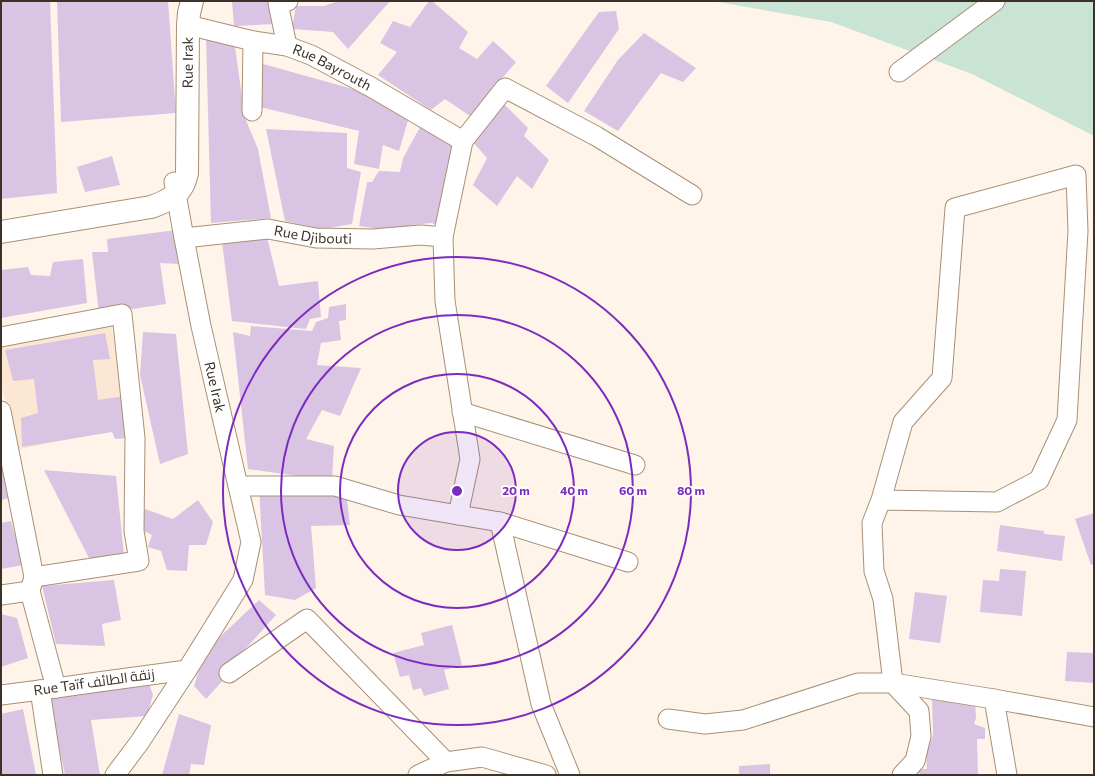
<svg xmlns="http://www.w3.org/2000/svg" width="1095" height="776" font-family="Commissioner,Cairo,sans-serif">
<rect width="100%" height="100%" fill="#fff4e9"/>
<!-- built -->
<path fill="#fbe7d3" d="M111 324 129 427 15 450 1 380V342Z"/>
<!-- green -->
<path fill="#c9e4d5" d="M713 1H1094V136L972 74 831 22Z"/>
<!-- building -->
<path fill="#d9c4e3" d="M1 1H50L57 193 1 199Z
M57 1H168L176 113 61 122Z
M232 1H270L274 24 234 26Z
M339 1H390L348 49 333 32 292 29 296 6H324Z
M429 1H432L468 32 459 48 477 59 493 41 516 62 470 116 445 99 431 110 378 75 397 52 380 43 393 21 410 27Z
M616 11 619 29 568 103 546 86 599 12Z
M644 33 696 68 683 82 661 73 618 131 584 111 618 60Z
M206 37 234 40 245 118 258 149 271 218 211 223Z
M256 62 378 96 409 117 399 151 383 145 379 169 354 164 359 131 256 106Z
M504 104 528 128 524 136 549 160 532 189 517 176 497 206 473 185 487 158 473 142Z
M424 120 457 143 442 226 431 223 413 225 394 231 359 226 367 182H372L379 171 400 172 403 158Z
M266 129 347 133V168L361 172 352 224 323 229 285 221Z
M112 156 120 185 85 192 77 167Z
M176 230 179 264 160 263 166 304 99 314 92 252H108L107 239Z
M267 237 279 286 318 281 321 317 310 319 306 329 232 321 222 242Z
M83 259 87 303 1 318V270L28 267 31 275 50 276 53 262Z
M346 304V320L339 321 341 340 321 343 317 365 361 368 340 416 322 410 306 439 334 446 332 481 248 469 233 332 250 336 251 326 312 331 316 322 328 318 329 307Z
M143 332 176 334 188 454 160 464 140 375Z
M105 333 110 359 93 360 98 400 125 396 130 438 115 439 112 432 22 447 21 418 38 413 34 379 13 381 5 350Z
M1 461H2L9 498 1 500Z
M44 470 116 476 124 555 90 560Z
M259 487 346 491 350 525 311 526 316 588 295 600 265 595Z
M198 500 213 522 206 545H189L187 571 167 570 161 551 148 547 152 535 136 527 142 508 173 519Z
M1094 513V564L1091 565 1075 519Z
M11 521 23 565 1 569V523Z
M1000 525 1044 531V534L1065 536 1062 561 997 551Z
M1000 569 1026 571 1022 616 980 612 983 580 999 581Z
M114 580 121 620 102 624 105 646 56 644 42 586Z
M915 592 947 596 940 643 909 639Z
M259 600 276 615 250 644 222 670 226 677 206 699 194 686 205 651Z
M1 614 17 618 28 658 1 667Z
M452 625 462 665 444 670 449 689 424 696 421 688 413 690 409 675 400 677 393 653 424 645 421 633Z
M1067 652 1094 653V683L1065 681Z
M149 683 153 695 147 716 91 720 100 775H65L48 695Z
M932 700H975L976 718 974 724 985 728V739H977L978 775H923L911 770 927 769 926 754 933 735Z
M23 709 36 775H1V714Z
M179 714 211 725 204 765 191 764 189 775H162Z
M770 764V775H739V766Z"/>
<g fill="none" stroke-linecap="round" stroke-linejoin="round">
<defs>
<g id="street">
<path id="s1" d="M188 25 253 41 287 46 311 55 371 87 463 141"/>
<path d="M287 46 278 3 288 1"/>
<path d="M899 72 995 1"/>
<path d="M252 111 253 41"/>
<path id="s2" d="M184 238 268 229 316 238 373 239 421 235 443 237"/>
<path d="M1 337 122 314 135 438 134 531 139 561 34 577"/>
<path d="M1 411 34 577 30 591 56 688"/>
<path d="M462 412 635 465"/>
<path d="M238 486H335L399 505 500 522 628 562"/>
<path d="M881 500 997 502 1039 480 1067 420 1078 231 1076 175 955 208 942 378 903 422 881 500 872 523 874 571 883 599 893 683 919 711 921 736 915 761 902 775"/>
<path d="M458 515 470 459 445 301 443 237 463 141 505 88 596 136 692 195"/>
<path d="M500 522 541 704 570 775"/>
<path d="M1 595 30 591"/>
<path d="M229 673 307 619 446 762"/>
<path d="M40 690 53 775"/>
<path d="M1 695 56 688 98 682 187 670"/>
<path d="M994 699 1007 775"/>
<path d="M668 719 705 724 743 720 858 683H893L994 699 1094 717"/>
<path d="M115 775 139 743 187 670 243 580 251 542 201 326 184 238 174 182"/>
<path d="M418 775 446 762 482 757 546 775"/>
</g>
<g id="secondary">
<path id="s3" d="M1 232 151 207C163 203 177 197 183 185 185 182 186 177 187 173L188 25 189 13 192 1"/>
</g>
</defs>
<!-- street casing -->
<use href="#street" stroke="#a89076" stroke-width="21"/>
<!-- secondary casing -->
<use href="#secondary" stroke="#a89076" stroke-width="24"/>
<!-- street -->
<use href="#street" stroke="#fff" stroke-width="19"/>
<!-- secondary -->
<use href="#secondary" stroke="#fff" stroke-width="22"/>
</g>
<!-- distance rings -->
<circle cx="457" cy="491" r="59" fill="#7b2cbf" fill-opacity=".12"/>
<g fill="none" stroke="#7b2cbf" stroke-width="2">
<circle cx="457" cy="491" r="59"/>
<circle cx="457" cy="491" r="117"/>
<circle cx="457" cy="491" r="176"/>
<circle cx="457" cy="491" r="234"/>
</g>
<g text-anchor="middle" stroke-width="3.5" stroke-linejoin="round" paint-order="stroke">
<!-- street labels -->
<g font-size="14" fill="#3c3227" stroke="#fff">
<text dy="5" stroke="none"><textPath href="#s3" startOffset="315">Rue Irak</textPath></text>
<text dy="5" stroke="none"><textPath href="#s1" startOffset="151">Rue Bayrouth</textPath></text>
<text dy="5" stroke="none"><textPath href="#s2" startOffset="130">Rue Djibouti</textPath></text>
<text transform="translate(215 387) rotate(77)" y="5">Rue Irak</text>
<text transform="translate(94 682) rotate(-8)" y="5">Rue Taïf زنقة الطائف</text>
</g>
</g>
<circle cx="457" cy="491" r="6" fill="#7b2cbf" stroke="#fff" stroke-width="2"/>
<g font-size="12" text-anchor="middle" font-weight="bold" fill="#7b2cbf" stroke="#fff" stroke-width="3.5" stroke-linejoin="round" paint-order="stroke">
<text x="516" y="495">20 m</text>
<text x="574" y="495">40 m</text>
<text x="633" y="495">60 m</text>
<text x="691" y="495">80 m</text>
</g>
<!-- border -->
<rect width="1095" height="776" fill="none" stroke="#3c3227" stroke-width="4"/>
</svg>
